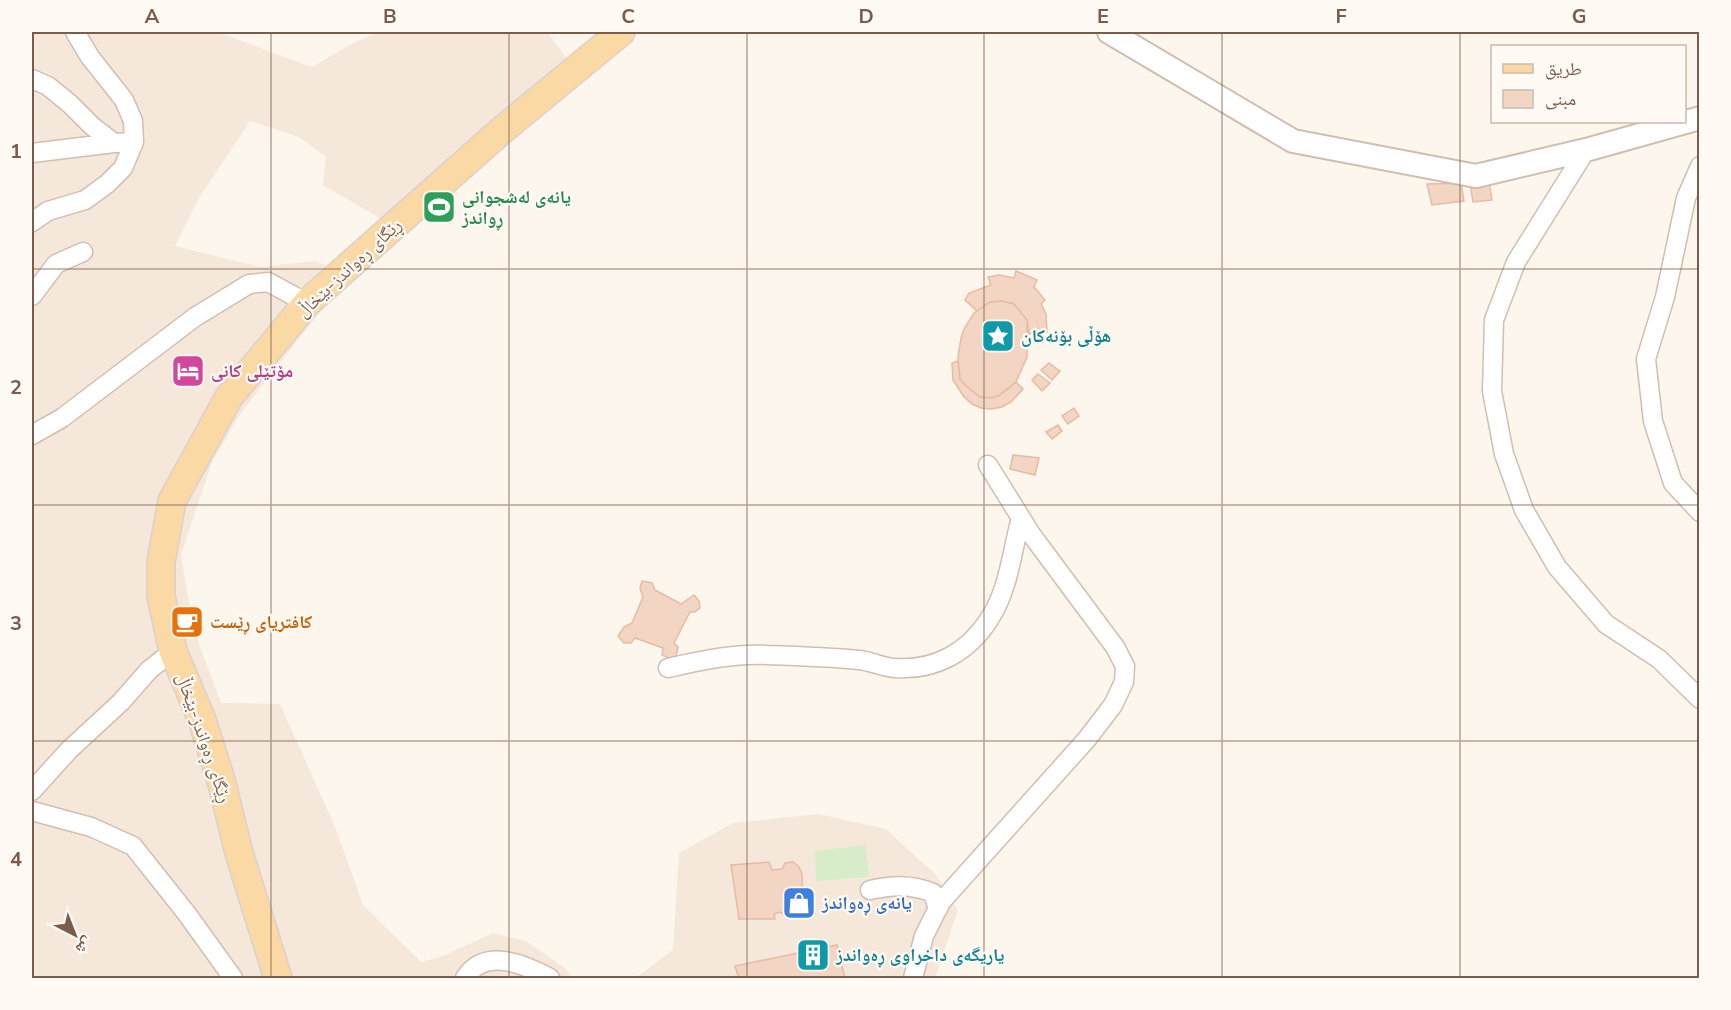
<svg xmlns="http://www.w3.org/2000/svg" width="1731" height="1010" font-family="'Nunito Sans','Noto Naskh Arabic',sans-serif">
<rect width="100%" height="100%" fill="#fdf6ec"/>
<!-- residential -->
<path fill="#f5e8da" d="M32 32H217L312 67 349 45 379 32H547L577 72 400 230 323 185 326 157 299 137 250 121 200 196 175 246 260 267 316 261 348 276 241 413 212 462 181 555 193 628 221 703 280 704 336 829 363 905 421 962 443 956 493 933 526 941 566 969 572 978H32Z
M818 814 886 829 936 875 958 910 935 978H635L673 950 679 853 733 823Z"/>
<!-- green -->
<path fill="#d8ecc9" d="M866 845 869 877 816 881 815 851Z"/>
<!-- building -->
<path fill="#f3d5c3" stroke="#e6bba3" stroke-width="1.5" d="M1489 182 1492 200 1473 202 1470 183Z
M1461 183 1464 201 1432 205 1427 184Z
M1016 271 1037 280 1034 287 1045 300 1041 304 1046 314 1047 332 1029 334 1027 320 1014 304 1002 301 990 302 977 311 965 300 969 293 991 285 988 277 999 275 1014 278Z
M1002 301 1014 304 1027 320V357L1016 382 1008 389 998 396 990 398 980 397 965 385 960 379 958 357 961 338 964 329 974 313 990 302Z
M958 361 960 379 965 385 980 397 990 398 998 396 1016 382 1023 389 1011 402 1002 407 992 409 981 408 972 404 964 397 953 380 952 363Z
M1049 363 1060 371 1052 380 1041 370Z
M1038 374 1050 383 1042 391 1032 380Z
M1074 408 1079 416 1068 424 1062 416Z
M1058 425 1062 431 1052 439 1046 432Z
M1013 455 1039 458 1035 475 1010 469Z
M642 581 652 583 655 590 681 604 694 595 699 601 700 608 695 612H690L674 643 678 647 676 657 669 658 662 655 663 648 635 638 631 643H624L618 636 624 627 632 623 643 597 640 588Z
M769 862 772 870 782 869 785 863 793 862 799 867 802 874 803 908 794 916 785 915 780 912 774 914 775 919H739L731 865Z
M837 945 845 978H739L735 966Z"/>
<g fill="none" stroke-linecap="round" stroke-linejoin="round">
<defs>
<path id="minor" d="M32 79 48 86 70 104 92 126 114 143 134 142
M1586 150 1516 262 1494 320 1492 391 1504 454 1524 510 1557 567 1606 624 1659 659 1700 699
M32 153 114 143
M1700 166 1686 198 1665 297 1646 359 1653 421 1673 483 1700 512
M32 222 48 211 85 200 107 184 123 168 134 142 133 121 124 100 90 57 75 32
M32 296 56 264 83 252
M32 435 62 418 195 317 249 284 268 282 307 303
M668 668C700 661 734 653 767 655 798 656 829 657 859 660 871 661 882 667 894 668 935 671 969 652 990 618 1009 589 1012 550 1021 518
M32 791 69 750 121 702 149 670 173 651
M32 811 91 827 133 846 187 914 233 978
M870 890C892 885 911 884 933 893L938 909
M465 978C485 947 524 964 550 978
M913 978 924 936 941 902 1087 739 1113 705 1124 682 1125 666 1115 647 1031 534 988 465"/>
<path id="tertiary" d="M1109 32 1293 141 1476 176 1586 150 1700 118"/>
<path id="primary" d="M278 978 239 853 221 780 202 720 173 651 161 596V562L172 501 229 397 307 303 501 131 621 32"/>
</defs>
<!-- minor casing -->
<use href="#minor" stroke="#d1beb0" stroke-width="21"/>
<!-- tertiary casing -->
<use href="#tertiary" stroke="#d1beb0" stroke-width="26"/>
<!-- primary casing -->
<use href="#primary" stroke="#dad1cd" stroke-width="30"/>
<!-- minor -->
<use href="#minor" stroke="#fff" stroke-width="18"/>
<!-- tertiary -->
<use href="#tertiary" stroke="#fff" stroke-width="22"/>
<!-- primary -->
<use href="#primary" stroke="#fbd9a5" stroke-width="27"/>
</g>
<!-- grid -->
<path fill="none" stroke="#7a5c4d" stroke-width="1.5" stroke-opacity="0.55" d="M271 32V978M509 32V978M747 32V978M984 32V978M1222 32V978M1460 32V978M32 269H1700M32 505H1700M32 741H1700"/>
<!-- icons -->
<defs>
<symbol id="stadium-square" viewBox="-11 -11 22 22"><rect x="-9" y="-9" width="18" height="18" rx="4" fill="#2e9e5b" stroke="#fffaf3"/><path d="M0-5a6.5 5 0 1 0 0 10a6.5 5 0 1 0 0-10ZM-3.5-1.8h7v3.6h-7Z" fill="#fff"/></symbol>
<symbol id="sight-square" viewBox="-11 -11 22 22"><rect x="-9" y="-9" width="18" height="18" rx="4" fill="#0f9aa8" stroke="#fffaf3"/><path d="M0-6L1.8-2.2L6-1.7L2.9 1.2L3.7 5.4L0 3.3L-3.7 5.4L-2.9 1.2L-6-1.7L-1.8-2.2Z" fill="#fff"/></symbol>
<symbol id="hotel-square" viewBox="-11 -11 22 22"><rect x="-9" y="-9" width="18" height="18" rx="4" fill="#d1479c" stroke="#fffaf3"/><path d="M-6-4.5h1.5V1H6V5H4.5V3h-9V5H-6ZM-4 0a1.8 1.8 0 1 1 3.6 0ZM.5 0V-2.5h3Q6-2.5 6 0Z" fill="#fff"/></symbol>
<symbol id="cafe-square" viewBox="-11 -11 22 22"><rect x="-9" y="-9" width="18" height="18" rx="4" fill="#e8710a" stroke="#fffaf3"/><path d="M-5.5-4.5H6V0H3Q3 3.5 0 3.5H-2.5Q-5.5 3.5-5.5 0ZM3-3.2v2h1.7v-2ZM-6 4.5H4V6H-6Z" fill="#fff"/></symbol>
<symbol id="shop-square" viewBox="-11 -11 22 22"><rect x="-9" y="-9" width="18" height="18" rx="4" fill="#3f7fe0" stroke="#fffaf3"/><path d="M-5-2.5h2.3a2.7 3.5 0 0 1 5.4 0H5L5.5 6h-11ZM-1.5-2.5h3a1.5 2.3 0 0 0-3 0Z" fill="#fff"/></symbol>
<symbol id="building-square" viewBox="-11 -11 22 22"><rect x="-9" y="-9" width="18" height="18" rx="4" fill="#0f9aa8" stroke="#fffaf3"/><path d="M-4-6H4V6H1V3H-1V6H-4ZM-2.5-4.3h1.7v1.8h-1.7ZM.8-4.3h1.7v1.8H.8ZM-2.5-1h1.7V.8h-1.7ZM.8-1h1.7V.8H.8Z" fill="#fff"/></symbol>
</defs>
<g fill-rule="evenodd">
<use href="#stadium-square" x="420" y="188" width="38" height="38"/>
<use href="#sight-square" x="979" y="317" width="38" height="38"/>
<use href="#hotel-square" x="169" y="352" width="38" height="38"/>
<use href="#cafe-square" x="168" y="603" width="38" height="38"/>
<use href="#shop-square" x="780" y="884" width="38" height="38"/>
<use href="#building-square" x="794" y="936" width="38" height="38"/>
</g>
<g text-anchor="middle" stroke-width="4.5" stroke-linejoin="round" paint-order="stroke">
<!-- leisure labels -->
<g font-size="18" font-weight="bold" fill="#27864d" stroke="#fffaf3" text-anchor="start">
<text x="462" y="203">یانەی لەشجوانی<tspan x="462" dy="21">ڕواندز</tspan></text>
</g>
<!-- street labels -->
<g font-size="18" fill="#7a5c4d" stroke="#fffaf3">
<text transform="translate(349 268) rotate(-43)" y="6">ڕێگای ڕەواندز-بێخاڵ</text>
<text transform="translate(204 738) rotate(71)" y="6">ڕێگای ڕەواندز-بێخاڵ</text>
</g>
<!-- culture labels -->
<g font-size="18" font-weight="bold" fill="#0d838f" stroke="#fffaf3" text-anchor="start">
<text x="1021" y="342">هۆڵی بۆنەکان</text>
<text x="836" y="961">یاریگەی داخراوی ڕەواندز</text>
</g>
<!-- hotel labels -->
<g font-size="18" font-weight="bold" fill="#b23c85" stroke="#fffaf3" text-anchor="start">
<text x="211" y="377">مۆتێلی کانی</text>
</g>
<!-- food labels -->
<g font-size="18" font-weight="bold" fill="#c56008" stroke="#fffaf3" text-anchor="start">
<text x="210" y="628">کافتریای ڕێست</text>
</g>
<!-- shop labels -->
<g font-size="18" font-weight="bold" fill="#366cbe" stroke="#fffaf3" text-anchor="start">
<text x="822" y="909">یانەی ڕەواندز</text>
</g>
</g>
<!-- border -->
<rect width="1731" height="1010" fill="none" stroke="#fffaf3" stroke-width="66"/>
<!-- legend -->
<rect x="1491" y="45" width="195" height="78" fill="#fffaf3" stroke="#cabbb1" stroke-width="1.5"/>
<rect x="1503" y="64" width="30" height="9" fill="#fbd9a5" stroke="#cabbb1" stroke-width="1.5"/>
<text x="1545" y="75" font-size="18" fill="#7a5c4d">طريق</text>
<rect x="1503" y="90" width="30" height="18" fill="#f3d5c3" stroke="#cabbb1" stroke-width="1.5"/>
<text x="1545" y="105" font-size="18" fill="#7a5c4d">مبنى</text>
<!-- north arrow -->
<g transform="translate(75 935) rotate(138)" stroke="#fffaf3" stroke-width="4.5" paint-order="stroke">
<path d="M0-4.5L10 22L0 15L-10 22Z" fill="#7a5c4d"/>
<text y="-9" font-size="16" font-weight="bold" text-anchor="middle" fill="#7a5c4d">ش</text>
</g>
<rect x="33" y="33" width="1665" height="944" fill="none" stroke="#7a5c4d" stroke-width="2"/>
<g font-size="20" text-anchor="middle" font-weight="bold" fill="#7a5c4d">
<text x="152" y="23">A</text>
<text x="390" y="23">B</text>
<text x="628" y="23">C</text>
<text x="866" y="23">D</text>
<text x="1103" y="23">E</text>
<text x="1341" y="23">F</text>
<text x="1579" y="23">G</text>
<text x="16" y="158">1</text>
<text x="16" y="394">2</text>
<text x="16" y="630">3</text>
<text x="16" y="866">4</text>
</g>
</svg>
